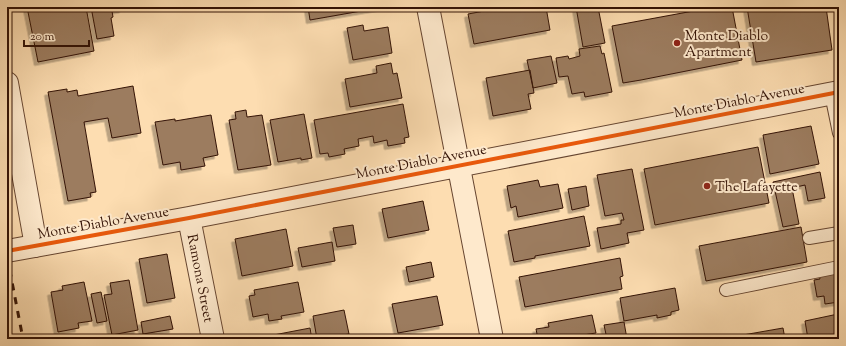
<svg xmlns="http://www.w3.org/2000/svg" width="846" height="346" font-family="'Sorts Mill Goudy',serif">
<defs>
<filter id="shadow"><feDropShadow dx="-3.5" dy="3.5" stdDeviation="0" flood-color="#0004"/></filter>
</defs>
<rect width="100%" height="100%" fill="#fdddb1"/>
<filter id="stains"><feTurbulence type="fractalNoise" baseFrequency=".005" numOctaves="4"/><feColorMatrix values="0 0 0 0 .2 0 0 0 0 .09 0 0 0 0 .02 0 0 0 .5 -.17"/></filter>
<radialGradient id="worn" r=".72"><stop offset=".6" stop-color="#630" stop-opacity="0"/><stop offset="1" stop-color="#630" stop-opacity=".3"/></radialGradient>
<!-- building -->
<path fill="#9c7c5e" stroke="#331205" filter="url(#shadow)" d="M27 7H86L94 51 38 62Z
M91 7H123V9L112 11 113 17 111 18 114 36 97 39Z
M308 7H384L310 20Z
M506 7H546L550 30 474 44 468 14Z
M576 7H598L605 43 583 47Z
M715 7H732L742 60 641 80 623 83 612 26Z
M747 7H826L832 50 756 62Z
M363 25 364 31 388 27 392 53 353 60 347 28Z
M600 46 602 54 604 53 612 92 585 97 584 92 572 94 568 76 559 77 556 58 568 56 569 59 580 56 579 49Z
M551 56 557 83 533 88 527 60Z
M391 63 393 74 397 73 402 98 350 107 345 79 377 73 376 66Z
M530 70 534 93 528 94 531 109 493 116 486 78Z
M133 86 141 133 112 138 108 118 84 122 96 192 90 193 91 197 68 201 48 92 67 89V92L77 90 78 96Z
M403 104 409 137 404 138 405 143 388 146 387 140 374 143 373 136 358 139 359 146 344 149 345 154 329 157 328 153 320 154 314 120Z
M246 110 247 117 262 115 271 165 238 170 229 120 236 119 235 112Z
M304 114 312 158 301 160V158L278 162 270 120Z
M211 115 218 155 203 158 205 166 181 170 180 162 163 165 155 122 175 119V121Z
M811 126 819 164 770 174 763 135Z
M758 147 769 203 655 225 644 169Z
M632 169 644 230 627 233 629 243 601 249 597 228 621 224V220H624L622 213 605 216 597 175Z
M820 172 825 198 808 201 805 185 792 188 799 224 783 227 773 182Z
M538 180 540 187 558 184 563 208 518 217 516 206 511 208 507 186Z
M586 186 589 206 572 210 568 189Z
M423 201 429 230 388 238 382 209Z
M584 216 590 246 535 256V258L514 262 508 231Z
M353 225 356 244 337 247 333 228Z
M801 227 807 262 706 281 699 246Z
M286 229 293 266 242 276 235 239Z
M332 242 335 261 302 267 298 248Z
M167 254 175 298 147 303 139 259Z
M620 258 623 276 620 277 622 289 525 307 519 277Z
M431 262 434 277 409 282 406 267Z
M839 271V302L825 304 824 296 817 297 814 280 820 279 819 275Z
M129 280 138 330 112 335 104 295 112 294 110 283Z
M84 282 92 321 78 323 79 328 58 332 51 292 63 290 62 286Z
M298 282 304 312 281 316 282 319 269 321 268 314 253 317 249 296 255 295 254 290Z
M675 288 679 310 671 312V315L657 318V315L624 321 620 298Z
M101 292 107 321 97 323 91 294Z
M437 296 443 325 398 333 392 304Z
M344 310 349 334 317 339 313 316Z
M838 314 839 339H808L805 321Z
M592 315 596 333 583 335 584 339H538L536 329 549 327 548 323Z
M170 316 173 329 143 334 141 322Z
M624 322 627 339H607L604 325Z
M310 328 312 339H258V338Z
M783 328 785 339H744L743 335Z"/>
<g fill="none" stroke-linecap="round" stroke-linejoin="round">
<defs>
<path id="service" d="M831 94 839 133
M809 238 839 233
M726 290 839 267"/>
<path id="minor" d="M428 7 492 339
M7 83 36 246
M189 218 213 339
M7 251 189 218 839 92"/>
</defs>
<!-- service casing -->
<use href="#service" stroke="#664530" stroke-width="14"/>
<!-- minor casing -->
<use href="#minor" stroke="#664530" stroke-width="24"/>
<!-- service -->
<use href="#service" stroke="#fee9cc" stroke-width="12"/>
<!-- minor -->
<use href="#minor" stroke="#fee9cc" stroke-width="22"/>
<!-- rail -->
<path stroke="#331205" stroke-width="3" stroke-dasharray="7 7" stroke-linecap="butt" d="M7 256 23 339
M7 330 9 339"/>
<defs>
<path id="cycleway" d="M7 251 189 218 839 92"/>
</defs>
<!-- cycleway casing -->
<use href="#cycleway" stroke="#fee9cc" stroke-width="6"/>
<!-- cycleway -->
<use href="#cycleway" stroke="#e8590c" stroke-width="4"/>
</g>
<!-- markers -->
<g fill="#8f2418" stroke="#fee9cc" stroke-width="1.5">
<circle cx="677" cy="43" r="4"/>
<circle cx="707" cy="186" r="4"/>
</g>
<g text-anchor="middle" stroke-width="4" stroke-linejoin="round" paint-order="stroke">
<!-- poi labels -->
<g font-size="14" fill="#331205" stroke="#fee9cc" text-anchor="start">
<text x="685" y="40">Monte Diablo<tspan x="685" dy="16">Apartment</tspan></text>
<text x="715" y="191">The Lafayette</text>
</g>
<!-- street labels -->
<g font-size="14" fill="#331205" stroke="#fee9cc">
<text transform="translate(739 100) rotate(-11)" y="5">Monte Diablo Avenue</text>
<text transform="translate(421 161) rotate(-11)" y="5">Monte Diablo Avenue</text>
<text transform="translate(103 222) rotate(-10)" y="5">Monte Diablo Avenue</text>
<text transform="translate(201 278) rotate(79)" y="5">Ramona Street</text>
</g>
</g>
<!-- margin -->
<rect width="846" height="346" fill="none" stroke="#fdddb1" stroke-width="24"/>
<rect x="8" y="8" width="830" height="330" fill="none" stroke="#331205" stroke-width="2"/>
<rect x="12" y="12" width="822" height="322" fill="none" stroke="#331205"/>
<!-- scale -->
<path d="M24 40v6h65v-6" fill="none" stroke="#331205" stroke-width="2"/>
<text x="30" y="40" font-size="12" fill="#331205" stroke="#fee9cc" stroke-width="3" paint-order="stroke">20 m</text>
<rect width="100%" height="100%" filter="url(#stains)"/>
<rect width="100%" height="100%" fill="url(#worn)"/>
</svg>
